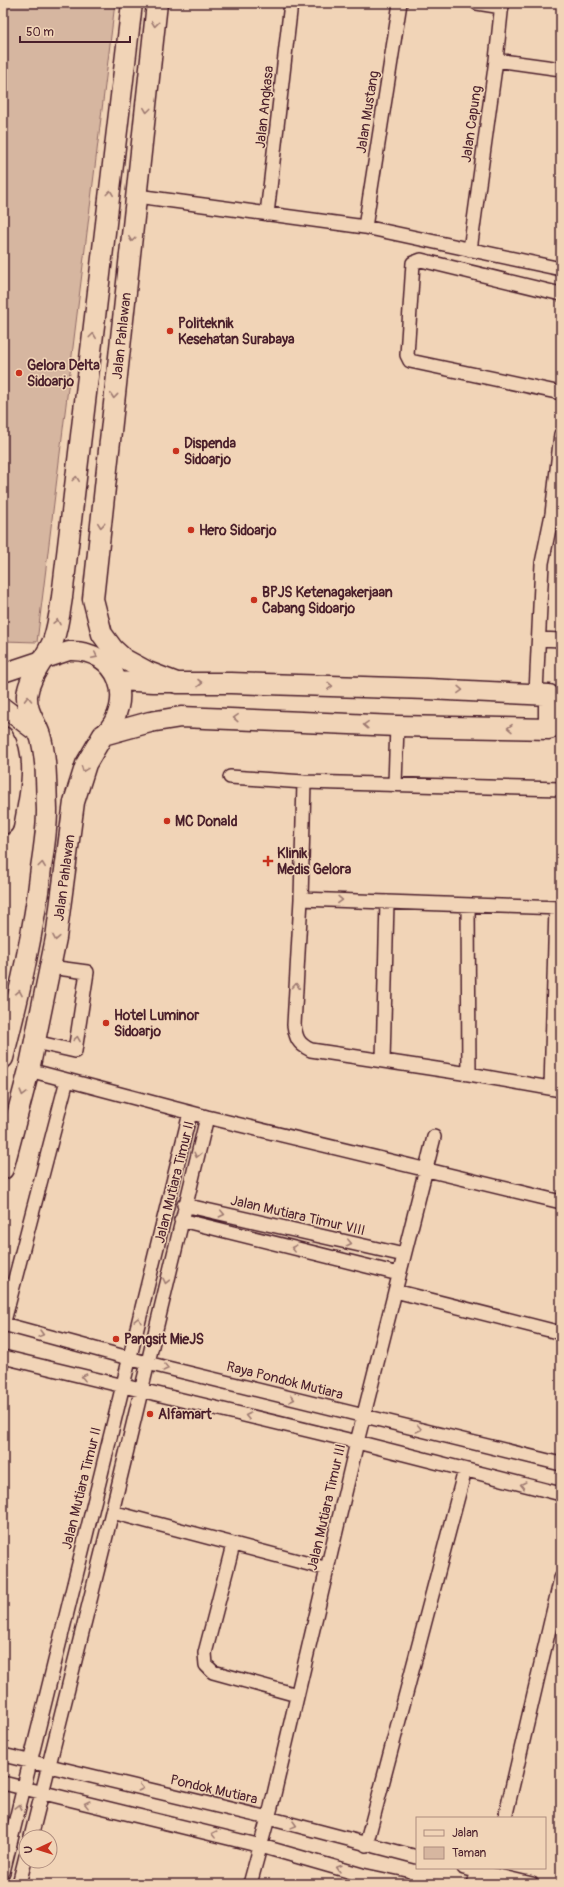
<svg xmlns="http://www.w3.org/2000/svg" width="564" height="1887" font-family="Pangolin,sans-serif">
<rect width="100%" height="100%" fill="#f1d4b7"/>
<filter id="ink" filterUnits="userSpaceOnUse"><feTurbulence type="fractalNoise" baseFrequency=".025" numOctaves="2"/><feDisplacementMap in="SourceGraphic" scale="8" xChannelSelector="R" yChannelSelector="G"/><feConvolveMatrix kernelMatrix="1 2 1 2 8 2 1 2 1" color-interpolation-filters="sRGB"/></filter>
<g filter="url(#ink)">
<!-- green -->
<path fill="#d6b6a0" stroke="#906a66" d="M3 3H115L37 642 3 641Z"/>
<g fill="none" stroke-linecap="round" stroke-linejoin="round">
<defs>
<path id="street" d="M477 3 502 7
M496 60 561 69
M137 196 365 227 561 269
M267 214 291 3
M365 227 400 3
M470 250 496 60 502 3
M561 294 421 260 413 263 407 355 410 361 561 393
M539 639 561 640
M536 693 542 563 552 514 561 434
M230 777 304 782 561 789
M304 782 301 899 294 1025C296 1038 298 1044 311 1050L469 1074 561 1090
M395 784 397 726
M301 899 561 908
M468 905 469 1074
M35 1042 75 1051 87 972 50 967
M383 1061 387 902
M29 1070 207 1117 561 1202
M551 1088 556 908
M184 1205 404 1255
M181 1220 399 1274
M395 1291 561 1333
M3 1324 147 1363 561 1464
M3 1325 67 1080
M3 1357 357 1442 561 1494
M112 1512 328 1569
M233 1545 205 1653 206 1665 213 1672 297 1695
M3 1755 268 1818 417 1857
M3 1783 261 1846 362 1875 404 1884
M505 1818 561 1578
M31 1837 112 1512 207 1117
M366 1845 465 1470
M464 1868 532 1884
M3 1872 190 1113
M19 1884 26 1856
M250 1884 271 1807 357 1442 434 1137
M474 1884 478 1871"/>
<path id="secondary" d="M3 673 69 651C118 649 137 701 103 735
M118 681 153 683H173
M3 707 40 735"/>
<g id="primary">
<path d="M3 737C18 761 7 798 3 824"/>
<path d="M3 1058C19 995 34 932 41 868 44 849 47 829 47 810 46 786 47 758 40 735 35 721 26 711 27 695 30 674 45 660 53 641 58 627 60 611 62 597L132 3"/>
<path id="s1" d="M3 1169 29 1070 56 938 74 802 86 764 103 735 150 722 181 717 397 726 549 729V695L428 689 231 683H177L148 672 124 659 113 649 102 634 93 599 157 3"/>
</g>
</defs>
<!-- street casing -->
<use href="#street" stroke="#4a1f2b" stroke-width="16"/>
<!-- secondary casing -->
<use href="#secondary" stroke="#4a1f2b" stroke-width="21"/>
<!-- primary casing -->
<use href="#primary" stroke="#4a1f2b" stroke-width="23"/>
<!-- street -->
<use href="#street" stroke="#f1d4b7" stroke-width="13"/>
<!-- secondary -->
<use href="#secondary" stroke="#f1d4b7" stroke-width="18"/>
<!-- primary -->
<use href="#primary" stroke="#f1d4b7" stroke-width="20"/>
</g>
<!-- one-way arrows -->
<defs><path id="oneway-chevron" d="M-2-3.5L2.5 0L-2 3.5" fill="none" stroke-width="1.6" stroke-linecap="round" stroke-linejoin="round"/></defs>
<g stroke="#9e7a71">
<use href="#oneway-chevron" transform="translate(155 24) rotate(96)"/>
<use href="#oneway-chevron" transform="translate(147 110) rotate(97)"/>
<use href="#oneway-chevron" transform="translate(110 193) rotate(-83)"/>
<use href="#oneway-chevron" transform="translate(132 239) rotate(97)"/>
<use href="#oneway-chevron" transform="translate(93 336) rotate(-83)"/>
<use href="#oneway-chevron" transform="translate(114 396) rotate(96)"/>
<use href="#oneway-chevron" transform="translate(76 479) rotate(-83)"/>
<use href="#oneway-chevron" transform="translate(101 525) rotate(96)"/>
<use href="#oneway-chevron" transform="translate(57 622) rotate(-78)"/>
<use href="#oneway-chevron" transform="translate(95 656) rotate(27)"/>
<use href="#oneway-chevron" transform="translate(200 683)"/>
<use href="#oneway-chevron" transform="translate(330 686) rotate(2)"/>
<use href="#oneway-chevron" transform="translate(460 690) rotate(2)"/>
<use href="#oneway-chevron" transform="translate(28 699) rotate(-91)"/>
<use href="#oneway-chevron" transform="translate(236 718) rotate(-177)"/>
<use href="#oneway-chevron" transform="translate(366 725) rotate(-177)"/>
<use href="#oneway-chevron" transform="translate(510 728) rotate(-179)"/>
<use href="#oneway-chevron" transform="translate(84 769) rotate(111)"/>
<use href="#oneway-chevron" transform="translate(42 865) rotate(-83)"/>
<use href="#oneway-chevron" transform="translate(340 900) rotate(2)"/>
<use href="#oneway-chevron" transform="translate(56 938) rotate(100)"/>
<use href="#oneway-chevron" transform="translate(296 986) rotate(-86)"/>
<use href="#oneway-chevron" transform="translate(19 993) rotate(-79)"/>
<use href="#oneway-chevron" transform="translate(77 1039) rotate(-81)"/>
<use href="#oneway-chevron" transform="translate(23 1093) rotate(105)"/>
<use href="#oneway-chevron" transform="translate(197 1155) rotate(104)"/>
<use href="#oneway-chevron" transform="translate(222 1214) rotate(13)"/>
<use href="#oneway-chevron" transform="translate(349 1243) rotate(13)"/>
<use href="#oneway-chevron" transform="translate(294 1248) rotate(-166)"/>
<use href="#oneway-chevron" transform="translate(166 1281) rotate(103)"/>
<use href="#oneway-chevron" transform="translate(138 1320) rotate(-76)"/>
<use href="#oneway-chevron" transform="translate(41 1334) rotate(15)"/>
<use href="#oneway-chevron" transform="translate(166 1368) rotate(14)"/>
<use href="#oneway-chevron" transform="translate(84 1377) rotate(-166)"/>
<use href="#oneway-chevron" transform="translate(292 1399) rotate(14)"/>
<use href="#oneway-chevron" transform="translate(248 1416) rotate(-167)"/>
<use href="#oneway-chevron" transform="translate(419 1429) rotate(14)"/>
<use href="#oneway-chevron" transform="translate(523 1485) rotate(-166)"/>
<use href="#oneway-chevron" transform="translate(141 1788) rotate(13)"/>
<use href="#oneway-chevron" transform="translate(87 1804) rotate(-166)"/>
<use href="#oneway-chevron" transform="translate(19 1807) rotate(-76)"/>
<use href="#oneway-chevron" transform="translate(294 1825) rotate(15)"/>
<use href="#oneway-chevron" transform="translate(214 1834) rotate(-166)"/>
<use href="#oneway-chevron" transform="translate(339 1868) rotate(-164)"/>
</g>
</g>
<!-- markers -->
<g fill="#c8321e" stroke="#f1d4b7" stroke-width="1.5">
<circle cx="170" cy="331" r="4"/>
<circle cx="19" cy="373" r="4"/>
<circle cx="176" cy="451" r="4"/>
<circle cx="191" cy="530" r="4"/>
<circle cx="254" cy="600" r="4"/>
<circle cx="167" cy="821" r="4"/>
<path d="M266 855h4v4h4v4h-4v4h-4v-4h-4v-4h4z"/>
<circle cx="106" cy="1023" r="4"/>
<circle cx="116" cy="1339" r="4"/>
<circle cx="150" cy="1414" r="4"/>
</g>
<g text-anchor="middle" stroke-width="3" stroke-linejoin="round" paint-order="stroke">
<!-- street labels -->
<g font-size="14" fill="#4a1f2b" stroke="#f1d4b7">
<text transform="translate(264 107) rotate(-84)" y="5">Jalan Angkasa</text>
<text transform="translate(367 112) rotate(-81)" y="5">Jalan Mustang</text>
<text transform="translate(471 124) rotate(-82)" y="5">Jalan Capung</text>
<text dy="5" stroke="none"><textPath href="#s1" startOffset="1695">Jalan Pahlawan</textPath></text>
<text dy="5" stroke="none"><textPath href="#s1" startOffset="298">Jalan Pahlawan</textPath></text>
<text transform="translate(174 1182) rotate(-76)" y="5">Jalan Mutiara Timur II</text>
<text transform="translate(298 1215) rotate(13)" y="5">Jalan Mutiara Timur VIII</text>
<text transform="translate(285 1380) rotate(14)" y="5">Raya Pondok Mutiara</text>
<text transform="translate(81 1488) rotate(-76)" y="5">Jalan Mutiara Timur II</text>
<text transform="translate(326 1507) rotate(-77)" y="5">Jalan Mutiara Timur III</text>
<text transform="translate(214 1789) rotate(13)" y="5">Pondok Mutiara</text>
</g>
<!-- poi labels -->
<g font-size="14" font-weight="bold" fill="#4a1f2b" stroke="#f1d4b7" text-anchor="start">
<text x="178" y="328">Politeknik<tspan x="178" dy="16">Kesehatan Surabaya</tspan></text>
<text x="27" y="370">Gelora Delta<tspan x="27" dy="16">Sidoarjo</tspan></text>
<text x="184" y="448">Dispenda<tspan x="184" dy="16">Sidoarjo</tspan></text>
<text x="199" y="535">Hero Sidoarjo</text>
<text x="262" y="597">BPJS Ketenagakerjaan<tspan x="262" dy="16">Cabang Sidoarjo</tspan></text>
<text x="175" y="826">MC Donald</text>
<text x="277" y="858">Klinik<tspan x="277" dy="16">Medis Gelora</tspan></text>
<text x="114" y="1020">Hotel Luminor<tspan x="114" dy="16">Sidoarjo</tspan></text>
<text x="124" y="1344">Pangsit MieJS</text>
<text x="158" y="1419">Alfamart</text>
</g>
</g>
<!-- margin -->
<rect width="564" height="1887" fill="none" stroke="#f1d4b7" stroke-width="16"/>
<rect x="8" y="8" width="548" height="1871" fill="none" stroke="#4a1f2b" stroke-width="1.5" filter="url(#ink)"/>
<!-- legend -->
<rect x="416" y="1817" width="130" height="52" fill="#f1d4b7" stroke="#ae8c7f"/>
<rect x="424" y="1830" width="20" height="6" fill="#f1d4b7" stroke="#ae8c7f"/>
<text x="452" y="1837" font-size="12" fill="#4a1f2b">Jalan</text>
<rect x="424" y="1847" width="20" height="12" fill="#d6b6a0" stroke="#ae8c7f"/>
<text x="452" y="1857" font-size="12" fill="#4a1f2b">Taman</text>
<!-- north arrow -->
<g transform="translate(38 1849) rotate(266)"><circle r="19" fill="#f1d4b7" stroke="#ae8c7f"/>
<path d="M0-3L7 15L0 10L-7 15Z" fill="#c8321e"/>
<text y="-6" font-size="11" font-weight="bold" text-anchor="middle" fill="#4a1f2b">U</text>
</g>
<!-- scale -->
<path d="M20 36v6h110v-6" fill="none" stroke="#4a1f2b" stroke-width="2"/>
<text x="26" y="36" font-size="12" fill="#4a1f2b" stroke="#f1d4b7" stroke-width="3" paint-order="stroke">50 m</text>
</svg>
